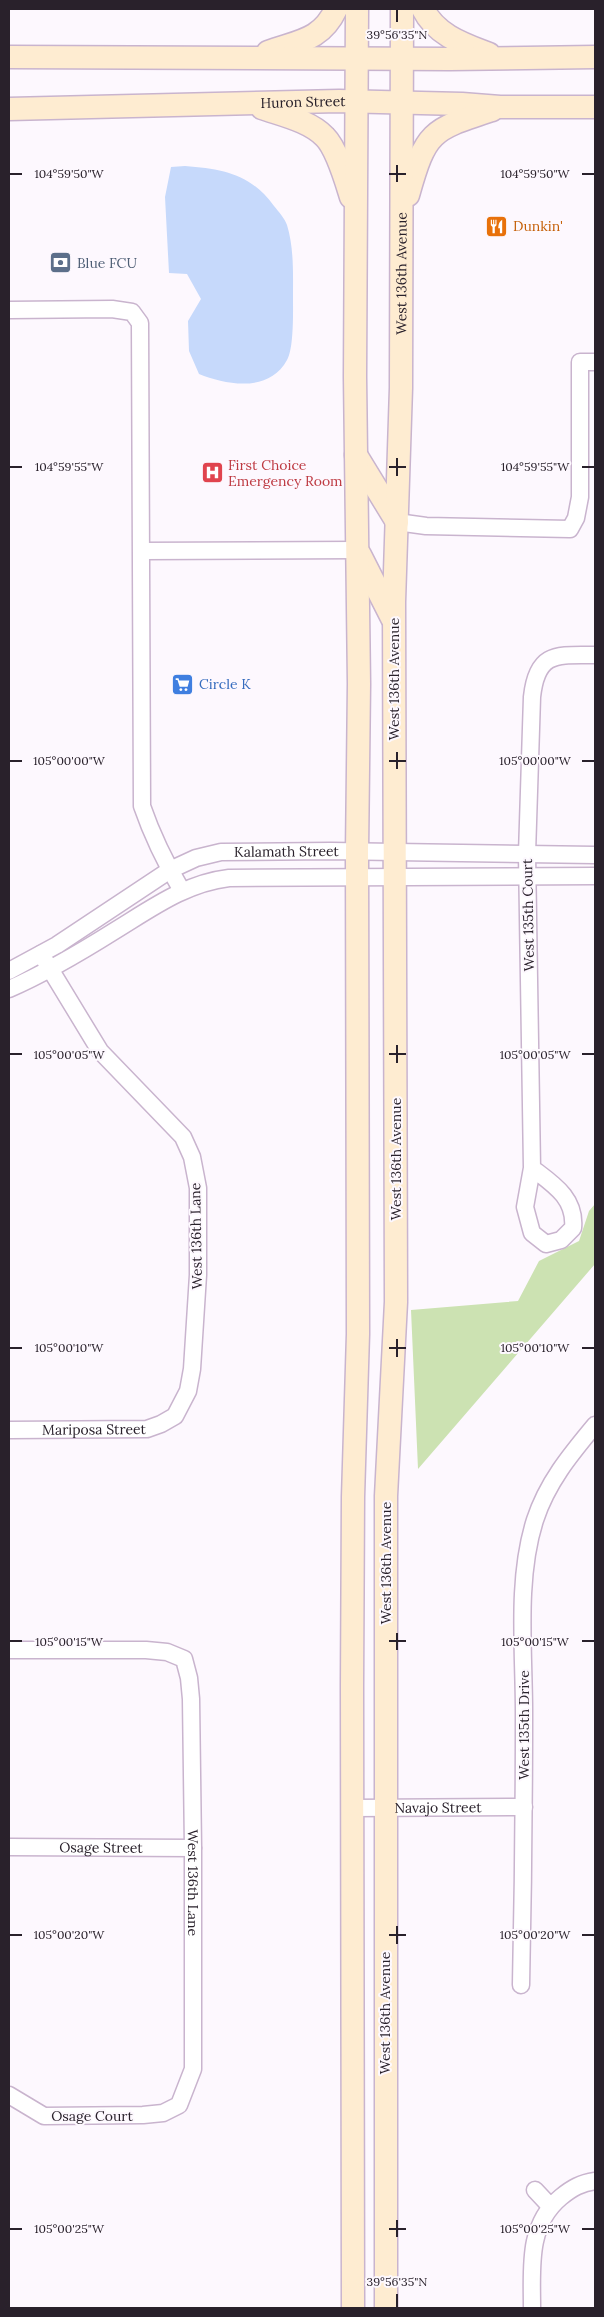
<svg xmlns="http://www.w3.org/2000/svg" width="604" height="2317" font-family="Lora,serif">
<rect width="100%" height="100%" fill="#fdf8fe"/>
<!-- green -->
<path fill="#cce2b2" d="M595 1204V1264L418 1469 411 1310 518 1301 539 1261 579 1241 589 1211Z"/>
<!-- water -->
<path fill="#c6d9fb" d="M185 166C223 169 251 174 274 206 279 212 285 219 287 225 294 248 293 273 293 297 293 311 294 349 287 360 269 393 227 385 199 374L189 351 188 321 201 299 187 274 169 273 165 197 171 167Z"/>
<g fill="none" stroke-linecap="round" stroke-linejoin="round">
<defs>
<g id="minor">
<path d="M9 310 112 309 132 312 140 323 142 806C153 838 165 862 182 891"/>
<path d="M397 522 426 526 570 529 576 518 580 497V362H595"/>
<path d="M142 551 357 550"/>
<path id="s1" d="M9 971 57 945 170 870 196 858 221 852 331 851 595 855"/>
<path d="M9 989C46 973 81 952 116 930 152 908 186 883 229 878L595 876"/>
<path d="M532 1168C553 1184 576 1198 573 1228L561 1240 546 1244 532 1233 525 1207 532 1168 527 854 532 697C537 651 557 655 595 655"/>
<path id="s2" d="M9 1430 147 1429 161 1424 175 1416 188 1391 192 1369 198 1275V1188L192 1157 183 1137 100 1051 41 954"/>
<path id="s3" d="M9 1650H146L167 1652 184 1659 189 1678 191 1699 193 1848V2069L179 2105 163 2113 143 2115 44 2116 9 2095"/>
<path id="s4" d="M353 1808 524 1807"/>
<path id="s5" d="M9 1847 193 1848"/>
<path d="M521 1985C523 1894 524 1803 524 1712 524 1651 516 1579 535 1520 547 1483 570 1455 595 1425"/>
<path d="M535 2190 550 2206"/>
<path d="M532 2308C532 2268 527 2225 561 2197 572 2188 581 2183 595 2181"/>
</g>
<g id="secondary">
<path d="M423 9C436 35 463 44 489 54"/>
<path d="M268 52C298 41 321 41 336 9"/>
<path d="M9 57 450 59 595 57"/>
<path d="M262 108C282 115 310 121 325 137 337 149 346 181 351 197"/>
<path id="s6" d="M9 109 339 101 462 104 500 107H595"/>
<path d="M408 195C426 131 431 130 492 110"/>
<path d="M356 455 397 522"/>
<path d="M360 555 392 618"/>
<path d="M353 2308 352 1686 353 1497 358 1334 357 852 359 684 355 377 357 9"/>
<path id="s7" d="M386 2308V1496L396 1302 394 602 401 388 402 9"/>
</g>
</defs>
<!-- minor casing -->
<use href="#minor" stroke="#c9b4ce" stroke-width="19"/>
<!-- secondary casing -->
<use href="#secondary" stroke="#c9b4ce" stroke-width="25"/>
<!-- minor -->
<use href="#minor" stroke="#fff" stroke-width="16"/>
<!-- secondary -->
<use href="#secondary" stroke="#feecd1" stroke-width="22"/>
</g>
<!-- ticks -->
<path fill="none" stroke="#29212b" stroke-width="2" d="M397 10V22M397 165V182M10 174H22M389 174H406M582 174H594M397 458V476M10 467H22M389 467H406M582 467H594M397 752V769M10 761H22M389 761H406M582 761H594M397 1045V1063M10 1054H22M389 1054H406M582 1054H594M397 1339V1357M10 1348H22M389 1348H406M582 1348H594M397 1633V1650M10 1641H22M389 1641H406M582 1641H594M397 1926V1944M10 1935H22M389 1935H406M582 1935H594M397 2220V2237M10 2229H22M389 2229H406M582 2229H594M397 2294V2307"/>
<!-- icons -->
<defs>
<symbol id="restaurant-square" viewBox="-11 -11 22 22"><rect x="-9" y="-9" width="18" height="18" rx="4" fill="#e8710a" stroke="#fdf8fe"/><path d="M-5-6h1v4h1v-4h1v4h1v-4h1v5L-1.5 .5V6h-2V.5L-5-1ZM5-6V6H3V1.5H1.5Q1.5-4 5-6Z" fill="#fff"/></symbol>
<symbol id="bank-square" viewBox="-11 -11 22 22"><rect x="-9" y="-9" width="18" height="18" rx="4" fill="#5c6f8a" stroke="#fdf8fe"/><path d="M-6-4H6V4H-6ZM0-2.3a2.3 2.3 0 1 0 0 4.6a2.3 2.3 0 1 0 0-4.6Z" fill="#fff"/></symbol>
<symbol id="hospital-square" viewBox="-11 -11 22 22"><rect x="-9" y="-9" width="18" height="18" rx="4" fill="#e0444e" stroke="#fdf8fe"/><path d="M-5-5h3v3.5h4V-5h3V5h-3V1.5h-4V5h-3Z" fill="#fff"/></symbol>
<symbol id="supermarket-square" viewBox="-11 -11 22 22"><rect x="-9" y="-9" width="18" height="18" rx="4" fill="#3f7fe0" stroke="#fdf8fe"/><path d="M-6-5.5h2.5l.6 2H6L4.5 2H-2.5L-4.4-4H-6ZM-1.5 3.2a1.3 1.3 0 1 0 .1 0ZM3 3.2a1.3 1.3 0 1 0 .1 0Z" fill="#fff"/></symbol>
</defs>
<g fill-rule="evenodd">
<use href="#restaurant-square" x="484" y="214" width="25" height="25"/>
<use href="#bank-square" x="48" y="250" width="25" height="25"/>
<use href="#hospital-square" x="200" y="460" width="25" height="25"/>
<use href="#supermarket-square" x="170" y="672" width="25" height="25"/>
</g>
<g text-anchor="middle" stroke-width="4" stroke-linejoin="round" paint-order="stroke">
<!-- street labels -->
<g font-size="14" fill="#29212b" stroke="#fdf8fe">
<text dy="5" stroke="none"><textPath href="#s6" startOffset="294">Huron Street</textPath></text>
<text dy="5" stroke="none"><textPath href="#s7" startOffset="2035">West 136th Avenue</textPath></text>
<text transform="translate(394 679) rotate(-90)" y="5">West 136th Avenue</text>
<text dy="5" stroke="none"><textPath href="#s1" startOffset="310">Kalamath Street</textPath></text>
<text transform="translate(528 915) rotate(-91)" y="5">West 135th Court</text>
<text transform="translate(396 1159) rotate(-90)" y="5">West 136th Avenue</text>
<text transform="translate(196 1236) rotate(-91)" y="5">West 136th Lane</text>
<text dy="5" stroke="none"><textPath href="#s2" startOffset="85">Mariposa Street</textPath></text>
<text transform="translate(386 1563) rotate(-90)" y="5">West 136th Avenue</text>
<text transform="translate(524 1725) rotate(-90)" y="5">West 135th Drive</text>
<text dy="5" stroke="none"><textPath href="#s4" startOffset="85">Navajo Street</textPath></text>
<text dy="5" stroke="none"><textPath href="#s5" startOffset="92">Osage Street</textPath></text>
<text dy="5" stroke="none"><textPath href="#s3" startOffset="401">West 136th Lane</textPath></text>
<text transform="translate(385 2013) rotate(-90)" y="5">West 136th Avenue</text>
<text x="92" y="2121">Osage Court</text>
</g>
<!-- food labels -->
<g font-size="14" fill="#c56008" stroke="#fdf8fe" text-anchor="start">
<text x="513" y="231">Dunkin'</text>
</g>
<!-- service labels -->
<g font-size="14" fill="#4e5e75" stroke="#fdf8fe" text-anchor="start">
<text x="77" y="268">Blue FCU</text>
</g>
<!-- health labels -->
<g font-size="14" fill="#be3a42" stroke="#fdf8fe" text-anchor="start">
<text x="228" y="470">First Choice<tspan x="228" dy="16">Emergency Room</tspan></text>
</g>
<!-- shop labels -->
<g font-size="14" fill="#366cbe" stroke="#fdf8fe" text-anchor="start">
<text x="199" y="689">Circle K</text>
</g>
</g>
<g font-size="12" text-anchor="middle" fill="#29212b" stroke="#fdf8fe" stroke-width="4" stroke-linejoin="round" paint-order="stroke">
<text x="397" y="39">39°56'35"N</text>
<text x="535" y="178">104°59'50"W</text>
<text x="69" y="178">104°59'50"W</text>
<text x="535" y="471">104°59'55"W</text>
<text x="69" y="471">104°59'55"W</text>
<text x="535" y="765">105°00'00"W</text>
<text x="69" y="765">105°00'00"W</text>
<text x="535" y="1059">105°00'05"W</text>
<text x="69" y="1059">105°00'05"W</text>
<text x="69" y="1352">105°00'10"W</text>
<text x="535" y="1352">105°00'10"W</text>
<text x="69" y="1646">105°00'15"W</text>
<text x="535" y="1646">105°00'15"W</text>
<text x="69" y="1939">105°00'20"W</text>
<text x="535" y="1939">105°00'20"W</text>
<text x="69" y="2233">105°00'25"W</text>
<text x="535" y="2233">105°00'25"W</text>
<text x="397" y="2286">39°56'35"N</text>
</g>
<!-- border -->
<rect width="604" height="2317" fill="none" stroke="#29212b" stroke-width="20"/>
</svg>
